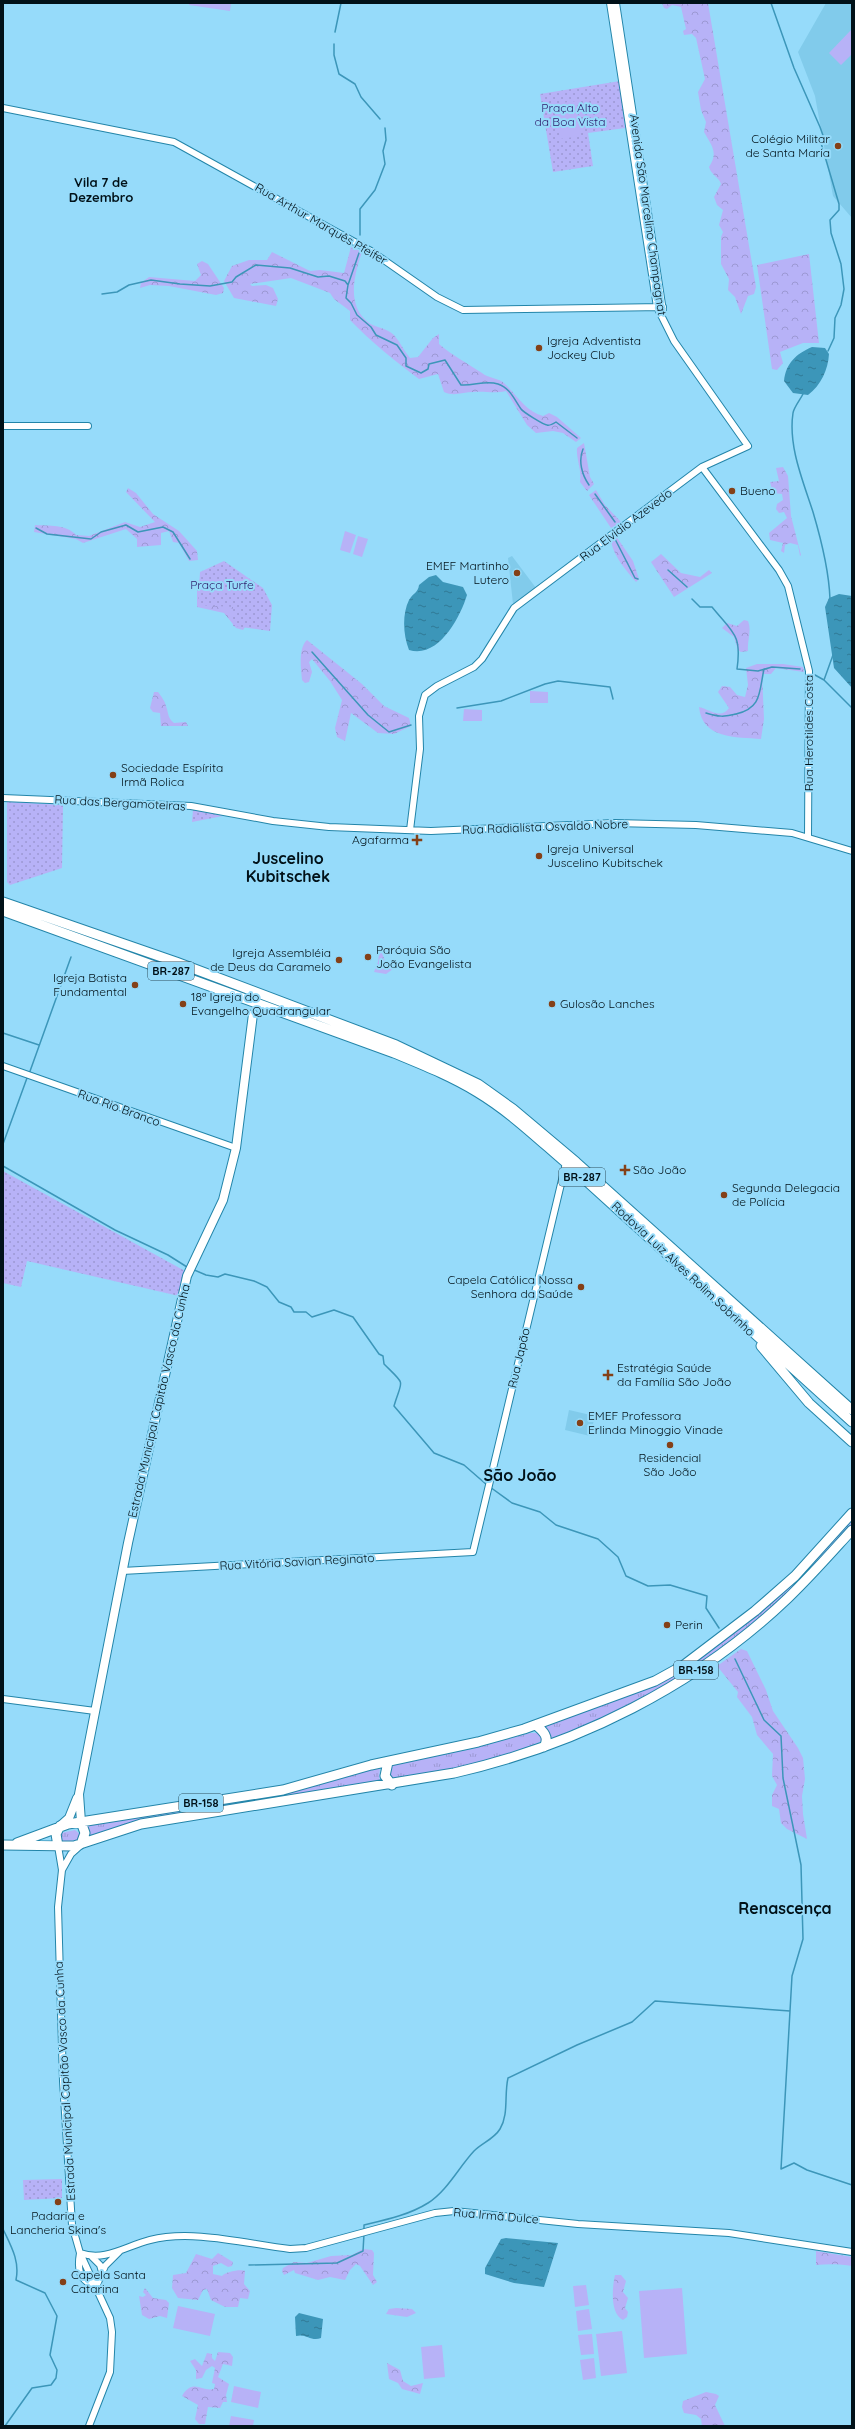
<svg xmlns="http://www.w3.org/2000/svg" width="855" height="2429" font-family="Quicksand,sans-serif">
<defs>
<pattern id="grass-tufts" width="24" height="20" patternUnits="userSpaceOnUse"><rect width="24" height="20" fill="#b7b2f7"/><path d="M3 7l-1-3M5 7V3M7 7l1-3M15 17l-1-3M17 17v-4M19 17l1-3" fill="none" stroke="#9c98d3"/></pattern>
<pattern id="forest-crowns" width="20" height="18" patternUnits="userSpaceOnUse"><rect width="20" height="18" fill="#b7b2f7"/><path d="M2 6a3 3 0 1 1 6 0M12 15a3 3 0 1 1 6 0" fill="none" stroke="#9c98d3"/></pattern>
<pattern id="park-dots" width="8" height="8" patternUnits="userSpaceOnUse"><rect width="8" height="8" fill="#b7b2f7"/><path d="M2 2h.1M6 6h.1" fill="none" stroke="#9c98d3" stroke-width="1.8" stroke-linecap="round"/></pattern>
<pattern id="water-ripples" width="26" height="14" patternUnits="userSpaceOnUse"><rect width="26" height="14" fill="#3c96b9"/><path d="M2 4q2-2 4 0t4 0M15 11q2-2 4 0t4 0" fill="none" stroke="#307995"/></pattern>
</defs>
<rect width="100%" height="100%" fill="#96dbfa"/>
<!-- built -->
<path fill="#81cbeb" d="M826 3H852V218L833 196 815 96 798 52Z
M512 556 536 588 513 604 508 558Z
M569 1410 595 1416 590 1436 565 1430Z"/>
<!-- grass -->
<path fill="url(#grass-tufts)" d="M852 1517V1524C827 1552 803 1580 774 1605 707 1664 632 1708 549 1742V1732L542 1726 644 1687 708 1651Z
M530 1733H538L542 1737V1740C532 1752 402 1783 389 1777L391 1765 472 1749Z
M380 1767 379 1778 383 1782 88 1837 84 1825Z
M75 1830 81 1835 77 1840 62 1842 61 1833Z"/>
<!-- forest -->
<path fill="url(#forest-crowns)" d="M662 3H708L756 287 754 294 748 296 741 314 735 297 728 290 729 279 721 264V237L723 232 719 225 723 210 717 205 714 197 721 184C719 177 711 175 709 167 719 152 711 145 704 132L706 122 701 110 698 92 705 79 696 38 692 34 684 35 683 31 686 29 681 7 672 5 667 9 664 8Z
M351 247 362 252C354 275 346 306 369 323 377 328 387 328 394 335 400 342 404 351 410 358L418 357 433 338 439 334V344C453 356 467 363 482 373 488 378 498 378 504 383 518 396 525 411 543 416L549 413 557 417 581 438 576 442 563 433 553 431 536 433 527 425 506 391C493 394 486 391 474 392 463 392 454 397 444 392L438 374 419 379C395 361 371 342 350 320V311L334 299 330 293 291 278 250 284 252 286 266 285 273 288 278 299 276 306 234 298 224 281 232 266 249 260H267L272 252 310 271 320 270 344 273Z
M809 254 819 343H803L780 352 783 363 777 370 772 369 757 265Z
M202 261 208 264 224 288 223 293 216 295 169 286 150 285 140 288 141 283 149 277 195 281 201 275 197 264Z
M584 443 590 477 594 484 587 491 580 482C582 470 576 459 577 448Z
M783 467 788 476 791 516 801 555 800 556 798 545 790 543 785 545 784 553 781 551 783 543 770 540 769 533 787 518 784 512 779 513 776 509 777 504 783 500 782 494 773 493 770 482 779 481 776 468Z
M128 488 136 493 153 514 179 531 197 551 198 560 189 561 179 543 173 542 169 531 161 533V545L137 547V539L126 529 83 543 76 539 34 532 35 525C49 526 66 524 76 535L89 536 125 522 140 527 155 522 126 492Z
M596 490 605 505 621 522 611 528 589 495Z
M616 536 633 561 639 579 636 582C625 569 615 558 611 542Z
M661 554 681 573 700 577 709 570 712 573 674 597 651 562Z
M212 573 245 627 243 630 236 628 224 613 197 607V588L199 580Z
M744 620 748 621C752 631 747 640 748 651L741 652 738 650 734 637 722 628 727 623 737 626Z
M307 640 362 684 384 706 409 718 411 726 394 734 378 733 351 713 345 741 337 737 335 728 342 700 330 681 312 659 309 662 312 672 309 682 305 683 302 680C301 669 298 648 307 640Z
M783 664 803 667 804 672 776 668 771 674H762L764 719 761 739C736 737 702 739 699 707 709 709 721 720 729 708L718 692 722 686 730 687 737 695 745 697 748 685 746 668 757 664Z
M154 692H158C161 696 165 701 166 706 169 714 167 717 174 723L186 722 188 726H161L160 713 153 712 150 708Z
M382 953 385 961H394L393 969 386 974 374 972 378 962 379 954Z
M741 1649 747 1651 766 1690 773 1711 798 1748 803 1758 805 1779 802 1796 803 1814 807 1839 787 1829 781 1823 779 1809 772 1806V1795L777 1785 772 1776 773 1754 757 1735 752 1717 737 1697 738 1692 717 1666Z
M363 2249 372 2250 374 2253 373 2275 377 2282 373 2285 360 2266 356 2264 350 2270 345 2280 330 2277 318 2280 295 2273 294 2270 284 2275 282 2271 283 2268 294 2262 307 2263 331 2256 352 2255Z
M816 2251 852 2257V2266C840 2264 829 2264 816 2265Z
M218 2253 233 2262 232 2266 228 2267 221 2263 213 2266V2274L222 2276C225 2272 240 2269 245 2271L244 2284 250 2291 248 2299 240 2298 238 2307H225L211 2300 207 2289 203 2290 198 2300 178 2298 172 2288 173 2275 186 2273 196 2254 212 2259Z
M615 2275H621L626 2281 623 2292 628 2298 625 2308 628 2312 627 2317 623 2320C610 2314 612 2288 615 2275Z
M145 2288 153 2298 166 2300 169 2303 167 2318 160 2316 149 2319 142 2315 139 2296 143 2297 146 2295 143 2292Z
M396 2308 412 2309 416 2313 407 2317 386 2314 389 2309Z
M218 2352 230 2353 233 2357 232 2366 223 2364 218 2377 229 2384 226 2395 227 2402H223L220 2408 208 2407 205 2424H199L195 2419 198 2405 182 2396C193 2378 201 2392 214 2389L215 2384 212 2383 215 2368 212 2366 206 2370 202 2378 196 2379V2370L190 2361 195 2359 202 2366 207 2353 212 2354V2358L215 2361Z
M387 2363 400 2370 403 2381 411 2386 423 2383 420 2394 402 2389 398 2383 389 2379Z
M706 2392 716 2394 719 2396 715 2405 725 2426H702L701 2419 696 2415 684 2413 682 2407 683 2401Z"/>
<!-- park -->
<path fill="url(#park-dots)" d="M620 81 625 128 588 133 593 166 553 172 540 94Z
M224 561 263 588 272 605 270 631 233 626V607L198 605 200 572Z
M7 802 63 805 62 868 10 885 7 882Z
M193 810 223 816 192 822Z
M3 1171 185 1271 179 1296 27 1261 21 1287 3 1283Z
M62 2179V2198L24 2200 23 2180Z"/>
<!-- garden -->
<path fill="#b7b2f7" d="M189 3H231L230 11 189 5Z
M851 30 852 54 841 65 829 53Z
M576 101 581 136 560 139 555 104Z
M345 531 356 535 350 553 340 550Z
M358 536 368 539 362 557 353 554Z
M530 691 548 692V703H530Z
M464 709 482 710V721H463Z
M586 2285 589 2305 575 2307 573 2286Z
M682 2288 687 2354 644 2358 639 2291Z
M178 2306 215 2314 210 2336 173 2328Z
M589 2309 592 2329 578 2331 576 2311Z
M622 2331 627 2373 601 2376 596 2334Z
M592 2334 594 2354 581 2355 578 2335Z
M442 2345 445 2377 424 2379 421 2347Z
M594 2358 596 2378 583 2380 580 2360Z
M234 2386 261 2392 258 2408 231 2402Z
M231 2416 254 2420 253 2426H229Z"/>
<!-- water -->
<path fill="url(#water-ripples)" d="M812 347 825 348 829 354C828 370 821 385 808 395L793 393 784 381C786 363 796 354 812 347Z
M436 575 443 582 463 587 467 595C460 618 438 659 409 650 403 635 402 614 409 600 413 593 418 593 419 585L429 577Z
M839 594 852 596V688L834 668 825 607 829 598Z
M506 2238 558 2243 544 2287 514 2283 485 2274V2268L501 2239Z
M299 2313 323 2319 321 2338C311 2342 306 2333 296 2336L295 2317Z"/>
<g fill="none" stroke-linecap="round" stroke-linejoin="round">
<!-- stream -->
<path stroke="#3c96b9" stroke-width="1.5" d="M771 3 794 68 820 127 825 141 821 143 839 204V210L830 220 831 233 841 264 844 289 841 305 835 318 834 338 828 351
M335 32 341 3
M334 44V55L339 74 355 84 361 97 380 119
M360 235V209L375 190 385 164 383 151 386 140 385 128
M348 285 359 253
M102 294 117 292 129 285 151 280 180 284 210 286 232 282 236 277 256 265 290 268 318 277 329 276 345 281 348 285 346 298 351 303 357 315 371 327 376 335 397 345 406 358V366L421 373 428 369 429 364 445 360 461 385C474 386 485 380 498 384 510 388 514 399 521 409 523 412 544 425 547 425 550 426 553 424 556 422L577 438
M803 394C800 400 794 407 793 413 788 446 803 481 813 512 821 539 829 571 830 599
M583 449C578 461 582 475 589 485
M595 494 615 522
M36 528 47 534 91 539 101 532 126 525 138 532 163 527 173 532 190 559
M615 539 635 578 638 579
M668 570 687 587
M692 599 700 607H712C733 633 742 634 737 669L758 671 772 667 800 669
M312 652 368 715 389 732 411 725
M815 675 824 680 852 708
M824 680 833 655
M457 708 501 701 545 684 558 681 610 687 613 699
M706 713C718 717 725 717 736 714 762 708 759 692 764 669
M3 1033 39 1045
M29 1074 71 957
M3 1144 27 1078
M3 1166 115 1230 168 1255 187 1267
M192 1269 206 1275 218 1277 225 1274 254 1281 267 1287 279 1302 291 1307 294 1312H306L312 1317 334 1310 353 1317 379 1354 383 1356 384 1364C407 1387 402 1378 394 1406L434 1453 464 1465 487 1485
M490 1487 512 1503 540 1512 556 1525 598 1539 618 1557 626 1576 648 1586 670 1585 707 1596 706 1608 719 1628
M735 1659 764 1720 781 1736 783 1778 801 1865 803 1939 792 1976 781 2169 794 2163 807 2170 852 2185
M3 2229C11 2246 20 2261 16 2280L45 2293 57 2316 50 2355 57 2370 56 2378 51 2385 32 2388 5 2426
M364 2230V2225C385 2220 409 2215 428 2203 447 2191 459 2167 474 2151 482 2143 494 2139 500 2129 509 2114 504 2095 508 2078L577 2045 632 2022 655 2001 790 2011
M249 2265 337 2263 363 2251 364 2234"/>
<defs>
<path id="minor" d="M616 3 663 311
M3 108 174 142 371 251 437 297 463 310 663 307
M3 426H88
M702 467 779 570 788 586 809 671 808 837
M3 798 191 806 273 821 329 827 431 831 615 823 696 825 792 833 852 851
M410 830 420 749 419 716 425 695 437 686 474 667 482 659 514 608 702 467 748 446 674 341 657 307 610 3
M3 1066 236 1148
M122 1571 473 1552 566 1163
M3 1699 95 1711
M58 1846 62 1870 58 1907 63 2081 72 2225 80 2253 110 2318 112 2332 110 2372 89 2426
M62 1870 71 1854 81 1845
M80 2253C105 2262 126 2246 150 2240 192 2229 247 2244 290 2249L306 2248 435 2213 454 2211 578 2224 729 2233 852 2252
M80 2253C77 2270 79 2280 96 2287
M92 2257 100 2265 102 2272
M96 2287 105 2266 119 2252"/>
<path id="major" d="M81 1822 79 1794 128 1543 187 1276 223 1200 236 1148 253 1014
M60 1826 69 1818 77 1798"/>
<path id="highway" d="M3 902 176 962 396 1045 478 1084 513 1109 576 1162 852 1410
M3 911 394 1053C423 1065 451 1076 477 1092 512 1113 541 1142 572 1168L852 1422
M761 1346 809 1403 852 1442
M536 1725C543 1731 550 1737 544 1747
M388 1762 385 1776 392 1785
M81 1822 85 1833 81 1844
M17 1843 68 1824 283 1790 371 1765 478 1742 524 1729 655 1681 684 1665 755 1611 795 1576 852 1513
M3 1845 74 1846 141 1824 454 1773C577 1745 696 1686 788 1598 810 1577 831 1553 852 1530
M58 1846 56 1834 60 1826"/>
</defs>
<!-- minor casing -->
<use href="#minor" stroke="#2385a9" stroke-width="8"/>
<!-- major casing -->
<use href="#major" stroke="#2385a9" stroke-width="10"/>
<!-- highway casing -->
<use href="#highway" stroke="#2385a9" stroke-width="11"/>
<!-- minor -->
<use href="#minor" stroke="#fff" stroke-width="6"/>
<!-- major -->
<use href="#major" stroke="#fff" stroke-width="8"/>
<!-- highway -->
<use href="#highway" stroke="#fff" stroke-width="9"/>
</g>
<!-- markers -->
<g fill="#844017" stroke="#96dbfa" stroke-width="1.5">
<circle cx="838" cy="146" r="4"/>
<circle cx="539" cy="348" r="4"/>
<circle cx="732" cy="491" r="4"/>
<circle cx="517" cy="573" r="4"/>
<circle cx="113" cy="775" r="4"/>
<path d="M415 834h4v4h4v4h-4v4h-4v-4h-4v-4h4z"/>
<circle cx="539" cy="856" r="4"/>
<circle cx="368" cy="957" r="4"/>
<circle cx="339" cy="960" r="4"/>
<circle cx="135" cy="985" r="4"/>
<circle cx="183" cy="1004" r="4"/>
<circle cx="552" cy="1004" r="4"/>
<path d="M623 1164h4v4h4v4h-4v4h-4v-4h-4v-4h4z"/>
<circle cx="724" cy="1195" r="4"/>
<circle cx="581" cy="1287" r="4"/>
<path d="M606 1369h4v4h4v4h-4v4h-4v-4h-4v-4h4z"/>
<circle cx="580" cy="1423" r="4"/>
<circle cx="670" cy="1445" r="4"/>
<circle cx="667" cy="1625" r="4"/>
<circle cx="58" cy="2202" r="4"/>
<circle cx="63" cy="2282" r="4"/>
</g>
<g text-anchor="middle" stroke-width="4" stroke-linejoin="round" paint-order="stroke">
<!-- shield labels -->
<g fill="#96dbfa" stroke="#2e4e5c" stroke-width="1">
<rect x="148" y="962" width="46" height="18" rx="3"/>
<rect x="559" y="1168" width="46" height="18" rx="3"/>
<rect x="674" y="1661" width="44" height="18" rx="3"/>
<rect x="179" y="1794" width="44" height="18" rx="3"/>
</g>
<g font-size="11" font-weight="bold" fill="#011118">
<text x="171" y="975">BR-287</text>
<text x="582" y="1181">BR-287</text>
<text x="696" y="1674">BR-158</text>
<text x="201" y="1807">BR-158</text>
</g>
<!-- park labels -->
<g font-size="12" fill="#2f1b6a" stroke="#96dbfa">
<text x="570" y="112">Praça Alto<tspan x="570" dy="14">da Boa Vista</tspan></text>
<text x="222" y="589">Praça Turfe</text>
</g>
<!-- poi labels -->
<g font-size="12" fill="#011118" stroke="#96dbfa" text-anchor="start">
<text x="830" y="143" text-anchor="end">Colégio Militar<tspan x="830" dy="14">de Santa Maria</tspan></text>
<text x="547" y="345">Igreja Adventista<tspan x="547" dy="14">Jockey Club</tspan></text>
<text x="740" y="495">Bueno</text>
<text x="509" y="570" text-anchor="end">EMEF Martinho<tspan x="509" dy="14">Lutero</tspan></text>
<text x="121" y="772">Sociedade Espírita<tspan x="121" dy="14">Irmã Rolica</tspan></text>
<text x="409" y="844" text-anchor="end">Agafarma</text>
<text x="547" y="853">Igreja Universal<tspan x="547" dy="14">Juscelino Kubitschek</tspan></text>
<text x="376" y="954">Paróquia São<tspan x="376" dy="14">João Evangelista</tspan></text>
<text x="331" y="957" text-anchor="end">Igreja Assembléia<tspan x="331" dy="14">de Deus da Caramelo</tspan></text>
<text x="127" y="982" text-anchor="end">Igreja Batista<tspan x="127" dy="14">Fundamental</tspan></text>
<text x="191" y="1001">18ª Igreja do<tspan x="191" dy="14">Evangelho Quadrangular</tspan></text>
<text x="560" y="1008">Gulosão Lanches</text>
<text x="633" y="1174">São João</text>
<text x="732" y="1192">Segunda Delegacia<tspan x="732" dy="14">de Polícia</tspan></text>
<text x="573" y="1284" text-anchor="end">Capela Católica Nossa<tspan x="573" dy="14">Senhora da Saúde</tspan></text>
<text x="617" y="1372">Estratégia Saúde<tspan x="617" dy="14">da Família São João</tspan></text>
<text x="588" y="1420">EMEF Professora<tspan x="588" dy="14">Erlinda Minoggio Vinade</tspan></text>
<text x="670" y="1462" text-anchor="middle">Residencial<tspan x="670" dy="14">São João</tspan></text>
<text x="675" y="1629">Perin</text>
<text x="58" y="2220" text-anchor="middle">Padaria e<tspan x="58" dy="14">Lancheria Skina's</tspan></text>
<text x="71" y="2279">Capela Santa<tspan x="71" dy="14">Catarina</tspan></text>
</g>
<!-- street labels -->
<g font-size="12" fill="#011118" stroke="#96dbfa">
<text transform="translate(648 215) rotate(82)" y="4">Avenida São Marcelino Champagnat</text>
<text transform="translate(321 224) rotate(30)" y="4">Rua Arthur Marquês Pfeifer</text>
<text transform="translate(626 525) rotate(-37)" y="4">Rua Elvidio Azevedo</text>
<text transform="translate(809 733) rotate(-90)" y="4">Rua Herotildes Costa</text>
<text transform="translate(120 803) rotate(3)" y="4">Rua das Bergamoteiras</text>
<text transform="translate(545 827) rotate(-2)" y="4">Rua Radialista Osvaldo Nobre</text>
<text transform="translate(119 1108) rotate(20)" y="4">Rua Rio Branco</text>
<text transform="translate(683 1269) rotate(43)" y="4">Rodovia Luiz Alves Rolim Sobrinho</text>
<text transform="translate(519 1358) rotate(-77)" y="4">Rua Japão</text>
<text transform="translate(159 1401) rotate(-77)" y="4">Estrada Municipal Capitão Vasco da Cunha</text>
<text transform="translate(297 1562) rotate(-3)" y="4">Rua Vitória Savian Reginato</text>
<text transform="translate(65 2081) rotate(-93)" y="4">Estrada Municipal Capitão Vasco da Cunha</text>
<text transform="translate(496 2216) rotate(5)" y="4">Rua Irmã Dulce</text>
</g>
<!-- neighbourhood labels -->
<g font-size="13" font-weight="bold" fill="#011118" stroke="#96dbfa">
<text x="101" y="187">Vila 7 de<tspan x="101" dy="15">Dezembro</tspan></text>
</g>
<!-- district labels -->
<g font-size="16" font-weight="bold" fill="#011118" stroke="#96dbfa">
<text x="288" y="864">Juscelino<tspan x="288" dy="18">Kubitschek</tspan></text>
<text x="520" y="1481">São João</text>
<text x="785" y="1914">Renascença</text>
</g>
</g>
<!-- border -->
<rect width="855" height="2429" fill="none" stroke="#011118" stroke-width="8"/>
</svg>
